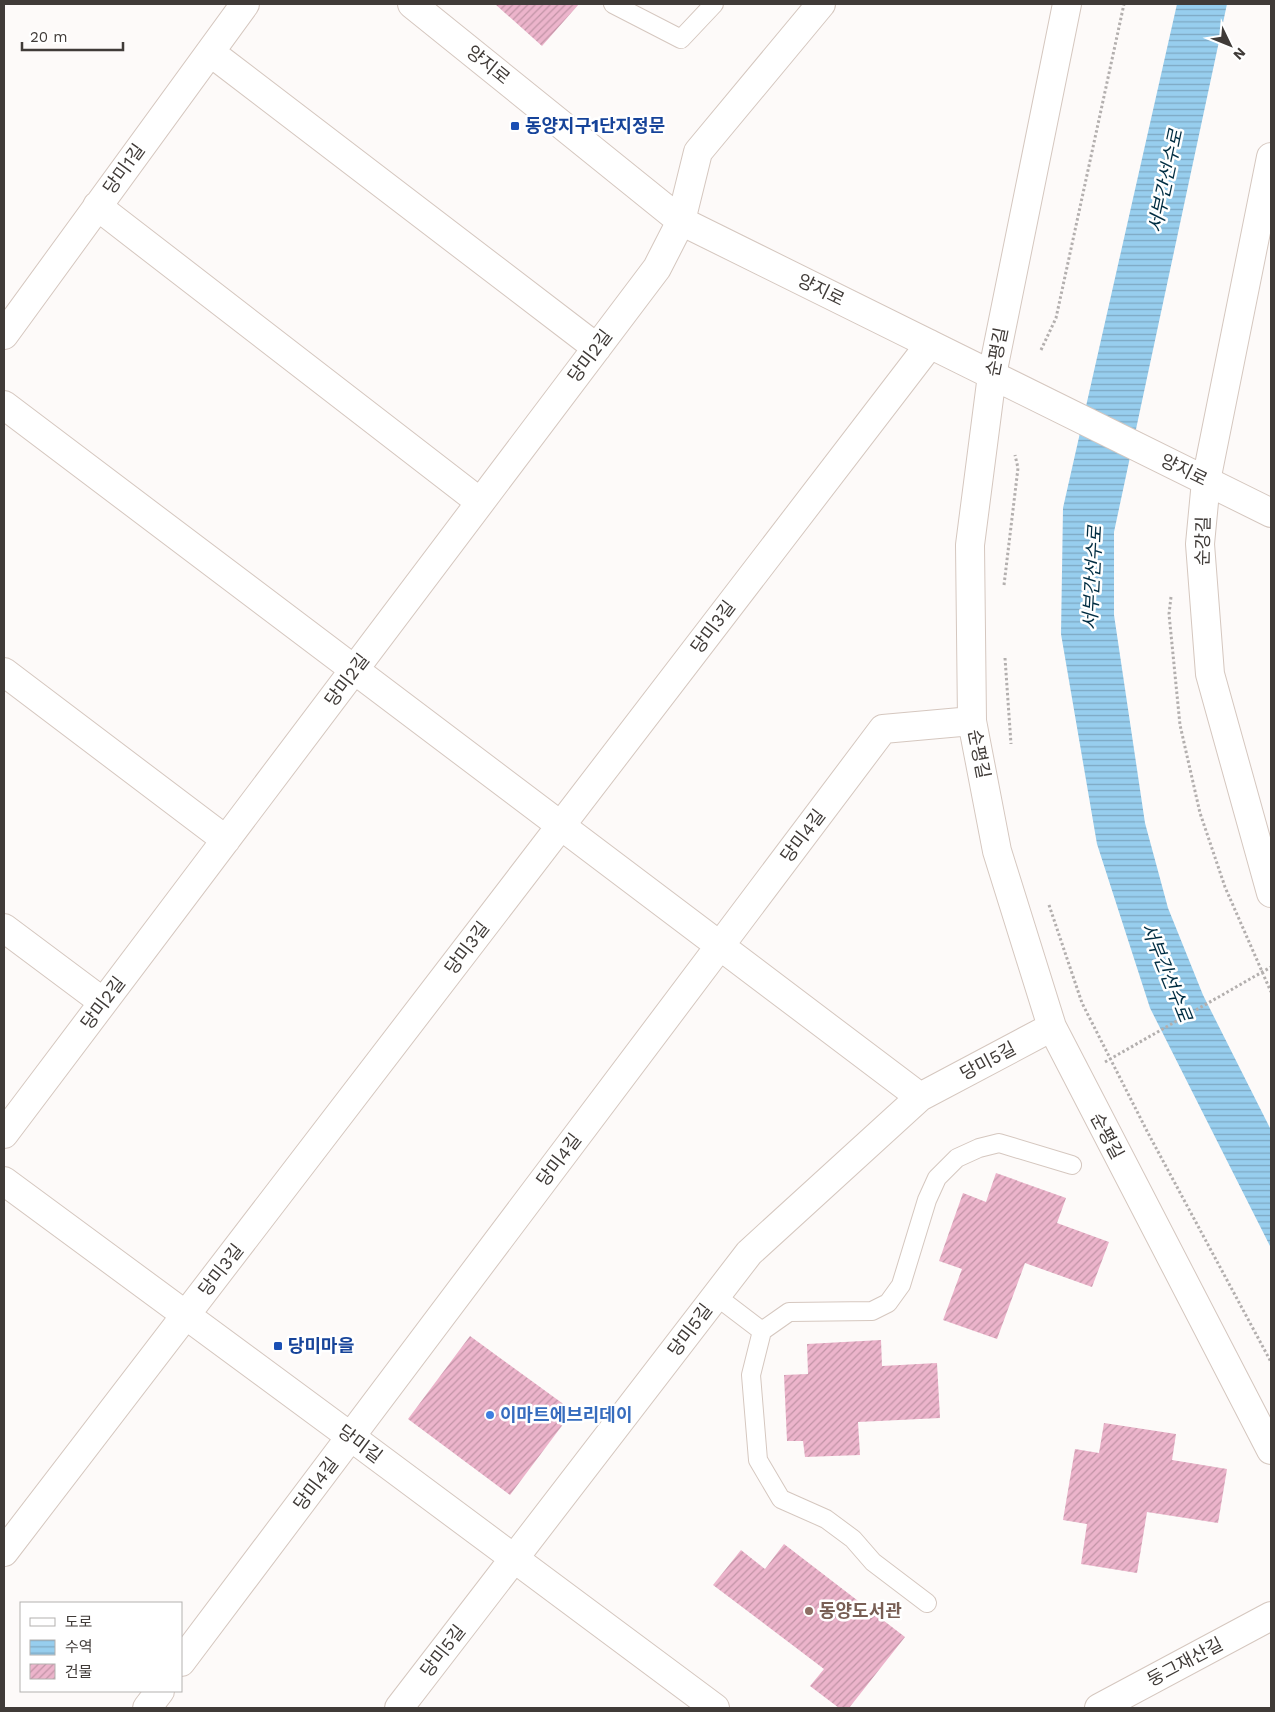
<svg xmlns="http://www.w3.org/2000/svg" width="1275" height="1712" font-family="'Work Sans','Noto Sans KR',sans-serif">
<defs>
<pattern id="water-rules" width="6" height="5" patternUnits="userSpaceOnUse" patternTransform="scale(1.25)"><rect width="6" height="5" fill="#97ceee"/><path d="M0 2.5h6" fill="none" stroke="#7da8c2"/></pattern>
<pattern id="building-hatch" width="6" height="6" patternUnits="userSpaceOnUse" patternTransform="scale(1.25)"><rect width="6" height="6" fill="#ecb4cb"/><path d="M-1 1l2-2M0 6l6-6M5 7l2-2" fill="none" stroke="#c194a6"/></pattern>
</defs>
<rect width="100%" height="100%" fill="#fdfaf9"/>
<!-- water -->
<path fill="url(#water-rules)" d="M1177 4H1227L1114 532V615L1145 823 1168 908 1203 995 1271 1130V1248L1150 1008 1097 844 1061 634 1063 508Z"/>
<!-- building -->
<path fill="url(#building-hatch)" d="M495 4H579L542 46Z
M996 1173 1066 1198 1057 1223 1109 1242 1092 1287 1025 1263 997 1339 943 1320 962 1269 939 1261 963 1193 986 1202Z
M470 1336 573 1411 510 1495 408 1419Z
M881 1340 882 1366 937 1363 940 1418 858 1422 860 1455 805 1457 803 1441H787L784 1375 808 1374 807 1344Z
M1104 1423 1176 1434 1172 1460 1227 1469 1218 1523 1147 1512 1137 1573 1081 1564 1087 1524 1063 1520 1075 1449 1099 1453Z
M784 1544 905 1637 849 1708H839L810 1686 824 1669 713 1585 741 1550 765 1569Z"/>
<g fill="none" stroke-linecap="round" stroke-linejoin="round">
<defs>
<path id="lane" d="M613 4 681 39 714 4
M716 1296 762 1331 789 1312 872 1311 888 1303 901 1285 927 1200 937 1178 957 1158 979 1148 999 1143 1072 1165
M762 1331 751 1375 758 1460 781 1499 826 1519 853 1539 873 1562 927 1603"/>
<path id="street" d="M412 4 681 221 1271 513
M1067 4 992 375 970 545 972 721 997 851 1052 1027 1271 1450
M210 52 597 348
M1271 157 1206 481 1200 544 1210 674 1271 893
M97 206 480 502
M4 335 245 4
M4 405 920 1097
M4 672 226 840
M4 928 103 1002
M4 1134 657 268 681 221 698 152 821 4
M4 1181 351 1437 715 1708
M4 1552 930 344
M181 1662 883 729 972 721
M147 1708 160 1691
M399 1708 749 1253 920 1097 1052 1027
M1099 1708 1271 1616"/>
</defs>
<!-- lane casing -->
<use href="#lane" stroke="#d5c7bf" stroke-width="20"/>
<!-- street casing -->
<use href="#street" stroke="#d5c7bf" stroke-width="30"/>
<!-- path -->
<path stroke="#b3afae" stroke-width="3" stroke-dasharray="2.5 2.5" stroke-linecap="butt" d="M1041 350 1056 318 1124 4
M1004 585 1018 468 1015 455
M1171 597 1169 614 1180 725 1200 813 1225 887 1271 992
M1005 658 1011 744
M1049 905 1082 1003 1148 1133 1271 1362
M1105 1062 1271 967"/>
<!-- lane -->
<use href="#lane" stroke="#fff" stroke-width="18"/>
<!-- street -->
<use href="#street" stroke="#fff" stroke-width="28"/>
</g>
<!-- markers -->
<g fill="#1a4fb4" stroke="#fff" stroke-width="2">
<rect x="510" y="121" width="10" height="10" rx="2.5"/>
<rect x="273" y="1341" width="10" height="10" rx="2.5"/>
</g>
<circle fill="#3f7fe0" stroke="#fff" stroke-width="2" cx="490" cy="1415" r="5"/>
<circle fill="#8d6e63" stroke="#fff" stroke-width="2" cx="809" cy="1611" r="5"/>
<g text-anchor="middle" stroke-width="5" stroke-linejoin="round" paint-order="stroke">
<!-- street labels -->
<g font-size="18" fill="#403b38" stroke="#fff">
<text transform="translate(488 65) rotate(39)" y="6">양지로</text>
<text transform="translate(124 169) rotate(-54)" y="6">당미1길</text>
<text transform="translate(821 290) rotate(26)" y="6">양지로</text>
<text transform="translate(997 352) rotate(-79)" y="6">순평길</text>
<text transform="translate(590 356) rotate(-53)" y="6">당미2길</text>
<text transform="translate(1184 470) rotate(26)" y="6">양지로</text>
<text transform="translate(1203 541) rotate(-89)" y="6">순강길</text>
<text transform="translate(713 627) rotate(-53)" y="6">당미3길</text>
<text transform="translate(347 680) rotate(-53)" y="6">당미2길</text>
<text transform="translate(979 754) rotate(79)" y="6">순평길</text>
<text transform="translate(803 836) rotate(-53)" y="6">당미4길</text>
<text transform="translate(467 948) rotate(-53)" y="6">당미3길</text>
<text transform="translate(103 1003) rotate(-53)" y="6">당미2길</text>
<text transform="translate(988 1061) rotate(-28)" y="6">당미5길</text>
<text transform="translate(1107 1136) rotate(62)" y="6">순평길</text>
<text transform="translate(559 1160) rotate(-53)" y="6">당미4길</text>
<text transform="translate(221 1270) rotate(-52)" y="6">당미3길</text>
<text transform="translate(690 1330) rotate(-53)" y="6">당미5길</text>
<text transform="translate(360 1444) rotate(37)" y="6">당미길</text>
<text transform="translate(316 1484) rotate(-53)" y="6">당미4길</text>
<text transform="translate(443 1651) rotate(-52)" y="6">당미5길</text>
<text transform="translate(1185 1662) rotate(-28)" y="6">둥그재산길</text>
</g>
<!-- transit labels -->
<g font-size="18" font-weight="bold" fill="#164399" stroke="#fff" text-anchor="start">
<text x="525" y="132">동양지구1단지정문</text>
<text x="288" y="1352">당미마을</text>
</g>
<!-- shop labels -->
<g font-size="18" font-weight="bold" fill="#366cbe" stroke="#fff" text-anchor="start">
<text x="500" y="1421">이마트에브리데이</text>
</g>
<!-- education labels -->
<g font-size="18" font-weight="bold" fill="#785e54" stroke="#fff" text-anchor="start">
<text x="819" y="1617">동양도서관</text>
</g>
<!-- water labels -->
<g font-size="19" font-style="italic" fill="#002d42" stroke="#fff">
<text transform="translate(1165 181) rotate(-78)" y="7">서부간선수로</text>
<text transform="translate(1092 578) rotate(-87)" y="7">서부간선수로</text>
<text transform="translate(1167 972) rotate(68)" y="7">서부간선수로</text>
</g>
</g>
<!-- border -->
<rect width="1275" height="1712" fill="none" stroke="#403b38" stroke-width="10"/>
<!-- legend -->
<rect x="20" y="1602" width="162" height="90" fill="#ffffff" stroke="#b3b1af"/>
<rect x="30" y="1618" width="25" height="8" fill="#ffffff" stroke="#b3b1af"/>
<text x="65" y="1627" font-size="15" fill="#403b38">도로</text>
<rect x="30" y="1640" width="25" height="15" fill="url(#water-rules)" stroke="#b3b1af"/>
<text x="65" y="1652" font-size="15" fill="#403b38">수역</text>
<rect x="30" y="1664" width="25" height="15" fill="url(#building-hatch)" stroke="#b3b1af"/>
<text x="65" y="1677" font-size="15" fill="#403b38">건물</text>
<!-- north arrow -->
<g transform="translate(1230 45) rotate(133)" stroke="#ffffff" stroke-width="4" paint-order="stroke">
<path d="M0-4L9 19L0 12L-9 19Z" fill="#403b38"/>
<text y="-8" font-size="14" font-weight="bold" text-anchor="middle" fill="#403b38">N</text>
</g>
<!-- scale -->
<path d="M22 42v8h101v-8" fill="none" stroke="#403b38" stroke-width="2.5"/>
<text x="30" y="42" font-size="15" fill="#403b38" stroke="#ffffff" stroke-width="4" paint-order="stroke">20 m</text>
</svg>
